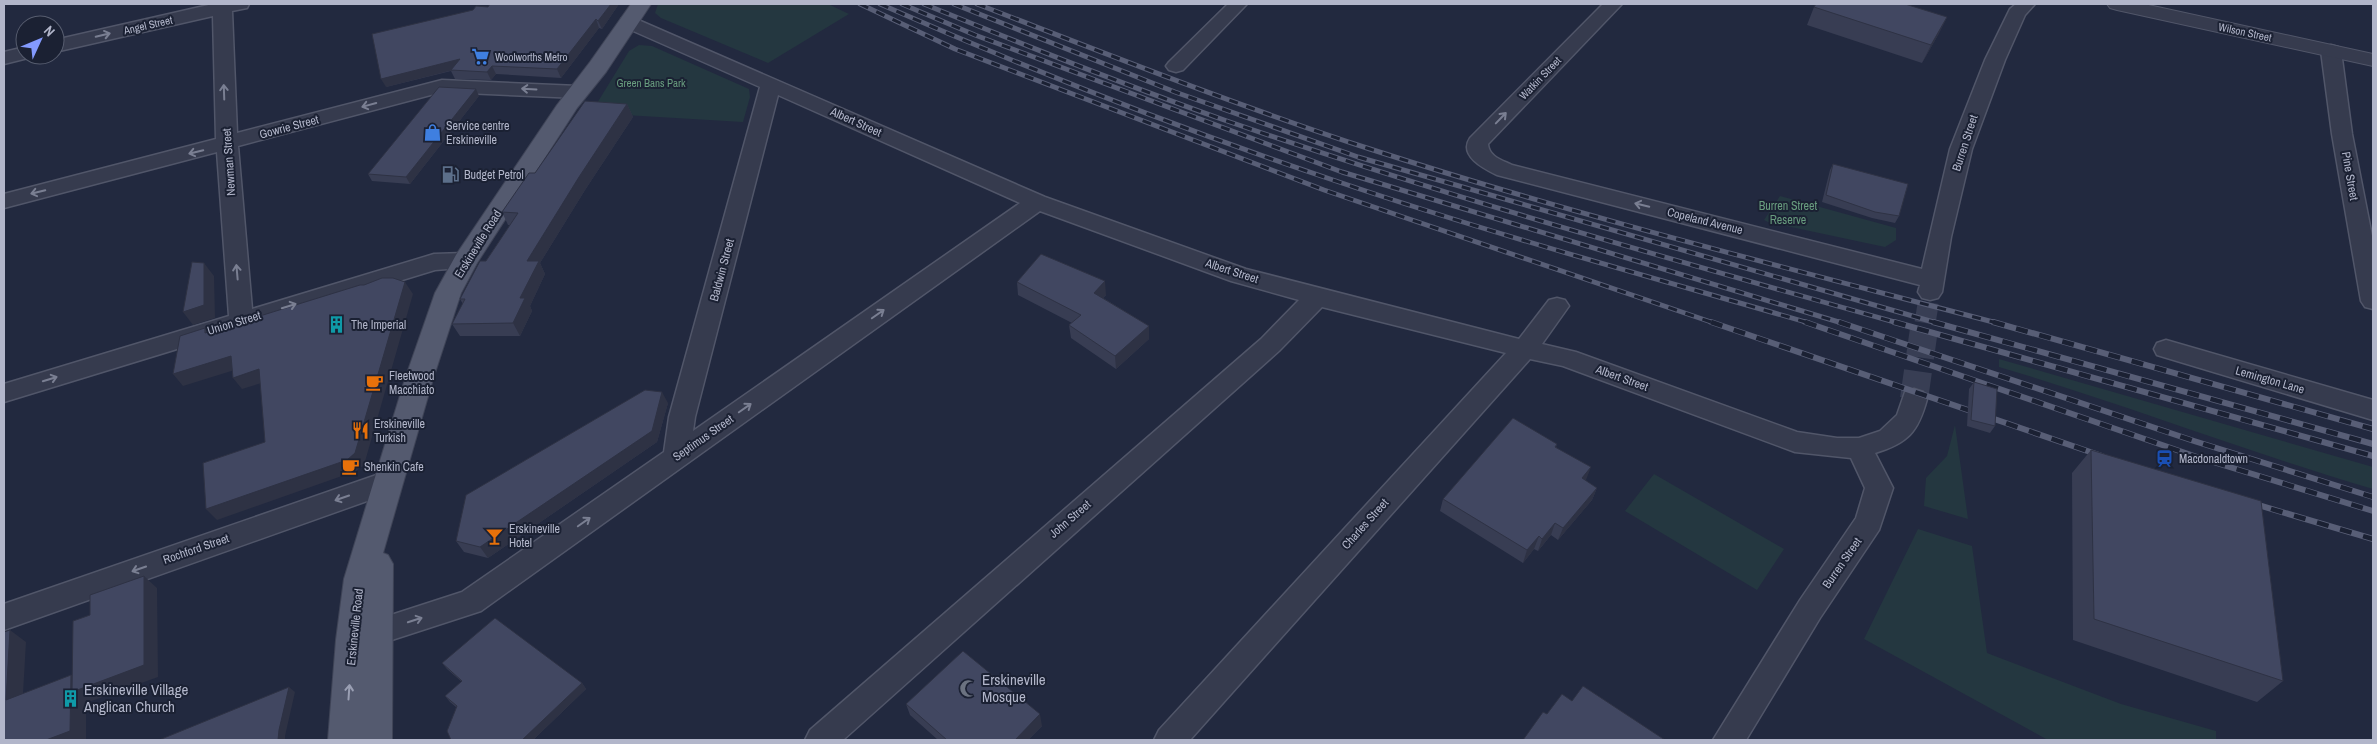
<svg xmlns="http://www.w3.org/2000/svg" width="2377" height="744" font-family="'Archivo Narrow',sans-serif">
<rect width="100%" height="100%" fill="#22293f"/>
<!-- green -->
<path fill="#243740" d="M658 4H828L849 14 768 63 661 18 655 13Z
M639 45 652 46 749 89 750 97 743 122 591 113 629 51Z
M1780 196 1896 228V240L1885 247 1768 222 1764 220Z
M1999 359 2373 467V489C2247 452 2125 404 1999 367Z
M1955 425 1968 519 1924 506 1926 478 1947 456Z
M1654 474 1784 549 1757 590 1625 511Z
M1918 529 1972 546 1987 653 2121 704 2216 731V740H2048L1864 639Z"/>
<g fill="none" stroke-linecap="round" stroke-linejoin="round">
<!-- minor-tunnel-far1 -->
<path stroke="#383e54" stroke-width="21" stroke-dasharray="21 11" stroke-linecap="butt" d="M1925 323 1930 292"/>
<!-- minor-tunnel -->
<path stroke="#383e54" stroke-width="28" stroke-dasharray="28 14" stroke-linecap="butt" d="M1914 399 1925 322"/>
<defs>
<path id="minor" d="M213 4H249L247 8 232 11 237 133 442 80 578 86 585 88 588 92 585 96 578 98 442 92 238 146 252 309 434 254 465 253 473 255 477 261 473 267 435 270 4 402V384L229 316 217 152 4 208V194L216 139 213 16 55 52V40Z
M1228 4H1247L1183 70 1176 72 1169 70 1166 66 1169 62Z
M1603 4H1622L1488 144C1489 157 1502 160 1512 165L1922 269 1950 149 1985 60 2010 9 2016 4H2035L2025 15 2005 60 1972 149 1951 237 1942 292 1938 298 1930 300 1922 298 1918 292 1920 285 1497 175C1485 169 1458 156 1470 138Z
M629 16 1045 197 1246 269 1519 339 1549 300 1557 298 1565 300 1569 306 1542 344 1576 352 1797 432 1837 438H1859L1880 431 1897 415 1905 392 1914 389 1923 392 1927 399C1918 432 1908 443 1875 453L1893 488 1879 530 1820 618 1746 740H1713L1800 600 1856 518 1865 488 1851 458 1795 452 1563 366 1530 359 1190 740H1154L1159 730 1506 353 1322 307 1279 351 843 740H805L810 730 1261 339 1299 300 1231 281 1040 211 481 611 361 650 351 646 346 637 351 628 462 592 664 452 669 417 760 87 622 26 620 22 622 18ZM778 95 1020 203 693 431 695 417Z
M2331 45 2338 47 2341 51 2352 134 2373 241V309L2365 307 2361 301 2332 134 2321 51 2324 47Z
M25 47V55H33L32 57 4 64V52Z
M2166 340 2373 400V420L2157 355 2154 349 2157 343Z
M388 471 398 474 401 482 398 490 4 630V604Z"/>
<path id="tertiary" d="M2107 4H2144L2373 54V66L2117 10 2110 8Z"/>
<path id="primary" d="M631 4H651L606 72 577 108 477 263 461 293 433 379 383 553 388 555 393 564 392 740H328L336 640 344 579 405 379 435 293 456 255 557 105 590 62Z"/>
</defs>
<!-- minor casing -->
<use href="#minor" stroke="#515669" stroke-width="3"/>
<!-- tertiary casing -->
<use href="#tertiary" stroke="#515669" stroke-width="2"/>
<!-- primary casing -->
<use href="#primary" stroke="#3f4457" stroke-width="2"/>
<!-- minor -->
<use href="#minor" fill="#363b4e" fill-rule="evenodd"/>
<!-- tertiary -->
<use href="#tertiary" fill="#363b4e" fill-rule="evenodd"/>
<!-- primary -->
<use href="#primary" fill="#545a6f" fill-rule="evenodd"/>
<defs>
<path id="rail-far1" d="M860 4 955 49 1324 190 1714 323
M880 4C1028 69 1183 130 1336 181 1492 234 1651 277 1809 323
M902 4 975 35 1342 172 1842 323
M924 4C1024 45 1125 85 1227 121 1448 197 1673 260 1898 323
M954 4 1175 92 1358 157 1937 323
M977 4C1107 54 1238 106 1370 149 1577 216 1788 268 1997 323"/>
<path id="rail" d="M1711 322 2102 456
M1805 322 2197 457 2373 511
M1839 322 2194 441 2373 497
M1894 322 2373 456
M1933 322 2373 444
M1993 322 2373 429
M2248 502 2373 539"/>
</defs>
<!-- rail-far1 casing -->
<use href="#rail-far1" stroke="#585e76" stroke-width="5"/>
<!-- rail casing -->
<use href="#rail" stroke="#585e76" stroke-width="6"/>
<!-- rail-far1 -->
<use href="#rail-far1" stroke="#1b2133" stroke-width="3" stroke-dasharray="9" stroke-linecap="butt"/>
<!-- rail -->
<use href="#rail" stroke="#1b2133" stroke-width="4.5" stroke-dasharray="12" stroke-linecap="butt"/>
</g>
<!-- wall -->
<path fill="#383d53" d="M619 4 602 29 599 28 561 78 496 74 491 80 455 79 451 71 386 87 488 7Z
M1814 7 1947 17 1938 35 1922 63 1807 25Z
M479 96 410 184 372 181 368 174Z
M627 104 633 117 585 190 540 263 545 274 530 306 532 311 520 336H460L452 324 463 304 460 299 510 225H508L502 212 535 173Z
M1833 164 1899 216 1895 223 1872 218 1822 202 1830 170Z
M1017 282 1106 295 1103 298 1149 326V339L1116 369 1071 338 1069 325 1072 323 1018 295Z
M1974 382 1995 426 1990 433 1967 426 1969 389Z
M668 403 657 442 488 558 464 552 456 541Z
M1557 444 1556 447 1586 480 1585 481 1597 488 1592 500 1558 540 1551 535 1538 551 1534 549 1523 563 1440 511 1443 499Z
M2091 450 2283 681 2257 702 2073 640 2072 473Z
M442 663 582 683 586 689 533 740H451L456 707 450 702 445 696 462 682 447 669Z
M906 704 1042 726 1028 740H938L910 715Z"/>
<!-- shaded-wall -->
<path fill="#2e3244" d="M611 4H619L602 29 598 21Z
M1947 17 1938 35 1922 63 1931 45Z
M596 19 599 28 561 78 557 69Z
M460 59 465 67 386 87 381 79Z
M492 66 496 74 491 80 487 72Z
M476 89 479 96 410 184 406 177Z
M627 104 633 117 585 190 540 263 545 274 530 306 532 311 520 336 513 323 520 298 527 261 579 177Z
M204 263 214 276 215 318 193 325 183 312Z
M1105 281 1106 295 1095 306 1094 293Z
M405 282 413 294 364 465 356 471 217 520 206 509Z
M1149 326V339L1116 369 1115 356Z
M231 356 241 368 183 386 173 374Z
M259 369 268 381 242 389 233 378Z
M662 392 668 403 657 442 488 558 480 547Z
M1591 467 1586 480 1577 491 1582 478Z
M1597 488 1592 500 1558 540 1563 528Z
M1555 523 1551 535 1538 551 1542 539Z
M1539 536 1534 549 1523 563 1527 550Z
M144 576 157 588 158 677 86 703V740H46L71 675 144 665Z
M10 630 26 642 22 711 6 700Z
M582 683 586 689 533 740H522Z
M289 687 295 692 285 736V740H278L279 730Z
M1040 714 1042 726 1028 740H1015Z"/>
<!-- building -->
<path fill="#414761" stroke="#2e3244" d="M490 4H611L598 21 596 19 557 69 492 66 487 72 451 70 460 59 381 79 372 34 473 10 476 6 488 7Z
M1816 4H1905L1947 17 1931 45 1814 7Z
M439 87 476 89 406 177 368 174Z
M585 101 627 104 579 177 527 261H539L520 298H525L513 323 452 324 465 299H460L480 261H486L518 213 502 212 529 173H535Z
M1833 164 1908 184 1899 216 1875 212 1826 195Z
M1041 254 1105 281 1094 293 1149 326 1115 356 1069 325 1081 315 1017 282Z
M192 262 204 263V305L183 312Z
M382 278H393L405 282 355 453 347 460 206 509 203 463 265 442 259 369 233 378 231 356 173 374 180 336 205 328V333L360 285H364Z
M1974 382 1997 389 1995 426 1971 420Z
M645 390 662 392 652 431 480 547 456 541 466 495Z
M1513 418 1557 444 1555 447 1591 467 1582 478 1597 488 1563 528 1555 523 1542 539 1539 536 1527 550 1443 499Z
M2091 450 2261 501 2283 681 2094 619Z
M144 576V665L72 692 73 621 90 615V595Z
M495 618 582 683 522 740H451L447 731 457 706 445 696 462 681 442 663Z
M10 630 6 700 71 675 70 731 46 740H4V632Z
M963 651 1040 714 1015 740H947L906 704Z
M1583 686 1665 740H1523L1543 712 1547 714 1562 694 1572 701Z
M289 687 279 730 278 740H159Z"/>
<!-- one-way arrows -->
<defs><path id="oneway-shaft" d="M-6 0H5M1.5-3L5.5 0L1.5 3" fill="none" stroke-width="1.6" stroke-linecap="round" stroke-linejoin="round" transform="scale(1.25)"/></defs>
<g stroke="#7a7f92">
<use href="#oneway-shaft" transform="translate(103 35) rotate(-13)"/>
<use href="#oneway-shaft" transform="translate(529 89) rotate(-177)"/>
<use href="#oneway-shaft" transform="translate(224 92) rotate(-92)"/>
<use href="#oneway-shaft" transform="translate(369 105) rotate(165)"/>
<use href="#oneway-shaft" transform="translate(1501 118) rotate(-46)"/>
<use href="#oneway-shaft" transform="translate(196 152) rotate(166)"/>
<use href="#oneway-shaft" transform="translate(38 192) rotate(166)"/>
<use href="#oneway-shaft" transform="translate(1642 205) rotate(-166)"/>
<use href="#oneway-shaft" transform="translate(237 272) rotate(-95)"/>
<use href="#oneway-shaft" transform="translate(289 306) rotate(-17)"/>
<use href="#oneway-shaft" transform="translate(878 314) rotate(-35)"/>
<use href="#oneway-shaft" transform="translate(50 379) rotate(-17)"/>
<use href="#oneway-shaft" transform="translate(745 408) rotate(-35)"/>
<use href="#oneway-shaft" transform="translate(342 498) rotate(161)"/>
<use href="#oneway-shaft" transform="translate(584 522) rotate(-35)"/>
<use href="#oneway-shaft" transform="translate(139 569) rotate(161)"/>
<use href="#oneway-shaft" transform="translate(415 620) rotate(-18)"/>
</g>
<use stroke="#9a9fb3" href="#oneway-shaft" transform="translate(349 692) rotate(-86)"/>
<!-- icons -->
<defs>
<symbol id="supermarket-bare" viewBox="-9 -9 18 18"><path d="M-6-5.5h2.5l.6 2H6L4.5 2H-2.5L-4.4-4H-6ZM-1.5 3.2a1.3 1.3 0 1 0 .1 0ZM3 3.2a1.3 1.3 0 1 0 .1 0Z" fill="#3f7fe0" stroke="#1b2133" stroke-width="2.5" paint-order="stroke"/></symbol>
<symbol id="shop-bare" viewBox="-9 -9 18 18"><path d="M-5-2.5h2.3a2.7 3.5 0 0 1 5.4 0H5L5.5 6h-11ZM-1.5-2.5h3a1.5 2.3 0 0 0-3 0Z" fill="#3f7fe0" stroke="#1b2133" stroke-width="2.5" paint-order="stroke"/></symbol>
<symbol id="fuel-bare" viewBox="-9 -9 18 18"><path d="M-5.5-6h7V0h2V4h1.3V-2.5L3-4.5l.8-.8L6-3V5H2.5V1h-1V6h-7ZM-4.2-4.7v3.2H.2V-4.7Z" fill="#5c6f8a" stroke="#1b2133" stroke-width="2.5" paint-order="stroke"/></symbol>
<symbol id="building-bare" viewBox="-9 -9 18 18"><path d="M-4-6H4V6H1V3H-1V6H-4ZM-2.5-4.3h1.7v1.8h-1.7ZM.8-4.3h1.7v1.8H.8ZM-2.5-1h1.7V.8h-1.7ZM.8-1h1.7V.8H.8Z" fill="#0f9aa8" stroke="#1b2133" stroke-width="2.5" paint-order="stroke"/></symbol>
<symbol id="cafe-bare" viewBox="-9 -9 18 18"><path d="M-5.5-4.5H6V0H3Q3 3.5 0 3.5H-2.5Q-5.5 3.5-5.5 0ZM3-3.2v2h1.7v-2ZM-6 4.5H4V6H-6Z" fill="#e8710a" stroke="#1b2133" stroke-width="2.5" paint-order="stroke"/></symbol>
<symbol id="restaurant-bare" viewBox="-9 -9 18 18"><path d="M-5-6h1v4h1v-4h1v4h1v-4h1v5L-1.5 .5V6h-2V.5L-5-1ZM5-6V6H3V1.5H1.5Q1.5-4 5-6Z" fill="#e8710a" stroke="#1b2133" stroke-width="2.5" paint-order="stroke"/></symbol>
<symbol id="station-bare" viewBox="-9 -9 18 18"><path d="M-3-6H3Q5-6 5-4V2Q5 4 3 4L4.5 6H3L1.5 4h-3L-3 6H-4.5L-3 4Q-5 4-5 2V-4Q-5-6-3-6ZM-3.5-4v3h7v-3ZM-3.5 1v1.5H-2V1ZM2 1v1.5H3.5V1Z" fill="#1a4fb4" stroke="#1b2133" stroke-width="2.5" paint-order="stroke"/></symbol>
<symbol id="bar-bare" viewBox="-9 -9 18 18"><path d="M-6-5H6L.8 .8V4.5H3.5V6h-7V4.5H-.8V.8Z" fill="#e8710a" stroke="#1b2133" stroke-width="2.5" paint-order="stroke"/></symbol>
<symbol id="mosque-bare" viewBox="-9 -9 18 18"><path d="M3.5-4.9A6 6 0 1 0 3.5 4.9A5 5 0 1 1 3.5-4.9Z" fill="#6b7280" stroke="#1b2133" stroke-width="2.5" paint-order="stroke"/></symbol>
</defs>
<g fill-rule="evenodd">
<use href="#supermarket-bare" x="468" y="44" width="25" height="25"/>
<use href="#shop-bare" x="420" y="120" width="25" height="25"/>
<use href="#fuel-bare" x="438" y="162" width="25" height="25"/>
<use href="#building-bare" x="324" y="312" width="25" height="25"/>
<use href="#cafe-bare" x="362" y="370" width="25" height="25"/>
<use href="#restaurant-bare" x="348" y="418" width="25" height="25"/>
<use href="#station-bare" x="2152" y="446" width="25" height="25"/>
<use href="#cafe-bare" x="338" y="454" width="25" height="25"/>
<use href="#bar-bare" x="482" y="524" width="25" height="25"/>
<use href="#mosque-bare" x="956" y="676" width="25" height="25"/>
<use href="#building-bare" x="58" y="686" width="25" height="25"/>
</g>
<g text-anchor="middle" stroke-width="4" stroke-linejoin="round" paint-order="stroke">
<!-- far-street labels -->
<g font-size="11" fill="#b2b6ca" stroke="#1b2133">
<text transform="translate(148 25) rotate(-13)" y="4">Angel Street</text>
<text transform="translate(2245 32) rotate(12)" y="4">Wilson Street</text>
<text transform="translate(1540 78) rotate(-46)" y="4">Watkin Street</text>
</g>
<!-- far-poi labels -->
<g font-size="11" fill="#b2b6ca" stroke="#1b2133" text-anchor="start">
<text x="495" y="61">Woolworths Metro</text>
</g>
<!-- far-park labels -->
<g font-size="11" fill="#689c7e" stroke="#1b2133">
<text x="651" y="87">Green Bans Park</text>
</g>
<!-- street labels -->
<g font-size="12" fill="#b2b6ca" stroke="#1b2133">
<text transform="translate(856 122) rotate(24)" y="4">Albert Street</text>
<text transform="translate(289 127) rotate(-15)" y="4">Gowrie Street</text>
<text transform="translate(1965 143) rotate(-72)" y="4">Burren Street</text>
<text transform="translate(229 162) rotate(-94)" y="4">Newman Street</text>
<text transform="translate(2350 176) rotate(80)" y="4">Pine Street</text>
<text transform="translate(1705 221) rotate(14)" y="4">Copeland Avenue</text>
<text transform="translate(478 244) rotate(-58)" y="4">Erskineville Road</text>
<text transform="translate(722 270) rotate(-75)" y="4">Baldwin Street</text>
<text transform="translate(1232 271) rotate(18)" y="4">Albert Street</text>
<text transform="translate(234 323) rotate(-17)" y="4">Union Street</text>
<text transform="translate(1622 378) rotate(20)" y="4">Albert Street</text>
<text transform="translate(2270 380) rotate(16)" y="4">Lemington Lane</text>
<text transform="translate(703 438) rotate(-35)" y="4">Septimus Street</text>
<text transform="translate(1070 519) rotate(-41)" y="4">John Street</text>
<text transform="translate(1365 524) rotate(-48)" y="4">Charles Street</text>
<text transform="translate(196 549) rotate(-19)" y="4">Rochford Street</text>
<text transform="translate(1842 563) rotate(-55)" y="4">Burren Street</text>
<text transform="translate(355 627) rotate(-84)" y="4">Erskineville Road</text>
</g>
<!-- poi labels -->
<g font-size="12" fill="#b2b6ca" stroke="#1b2133" text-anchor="start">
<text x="446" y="130">Service centre<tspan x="446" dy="14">Erskineville</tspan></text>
<text x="464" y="179">Budget Petrol</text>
<text x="351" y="329">The Imperial</text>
<text x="389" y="380">Fleetwood<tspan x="389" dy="14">Macchiato</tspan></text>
<text x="374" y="428">Erskineville<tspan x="374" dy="14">Turkish</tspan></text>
<text x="2179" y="463">Macdonaldtown</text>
<text x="364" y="471">Shenkin Cafe</text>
<text x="509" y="533">Erskineville<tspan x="509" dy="14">Hotel</tspan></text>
</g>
<!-- park labels -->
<g font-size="12" fill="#689c7e" stroke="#1b2133">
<text x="1788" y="210">Burren Street<tspan x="1788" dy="14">Reserve</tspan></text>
</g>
<!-- near-poi labels -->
<g font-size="15" fill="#b2b6ca" stroke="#1b2133" text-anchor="start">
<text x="982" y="685">Erskineville<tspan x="982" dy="17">Mosque</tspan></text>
<text x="84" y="695">Erskineville Village<tspan x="84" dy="17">Anglican Church</tspan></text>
</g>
</g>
<!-- border -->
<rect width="2377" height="744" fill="none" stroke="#b2b6ca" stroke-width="10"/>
<!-- north arrow -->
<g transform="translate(40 40) rotate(46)"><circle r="24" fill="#1b2133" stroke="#575d6f"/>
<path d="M0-4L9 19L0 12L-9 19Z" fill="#839afe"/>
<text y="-8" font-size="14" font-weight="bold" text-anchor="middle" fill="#b2b6ca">N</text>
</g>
</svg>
